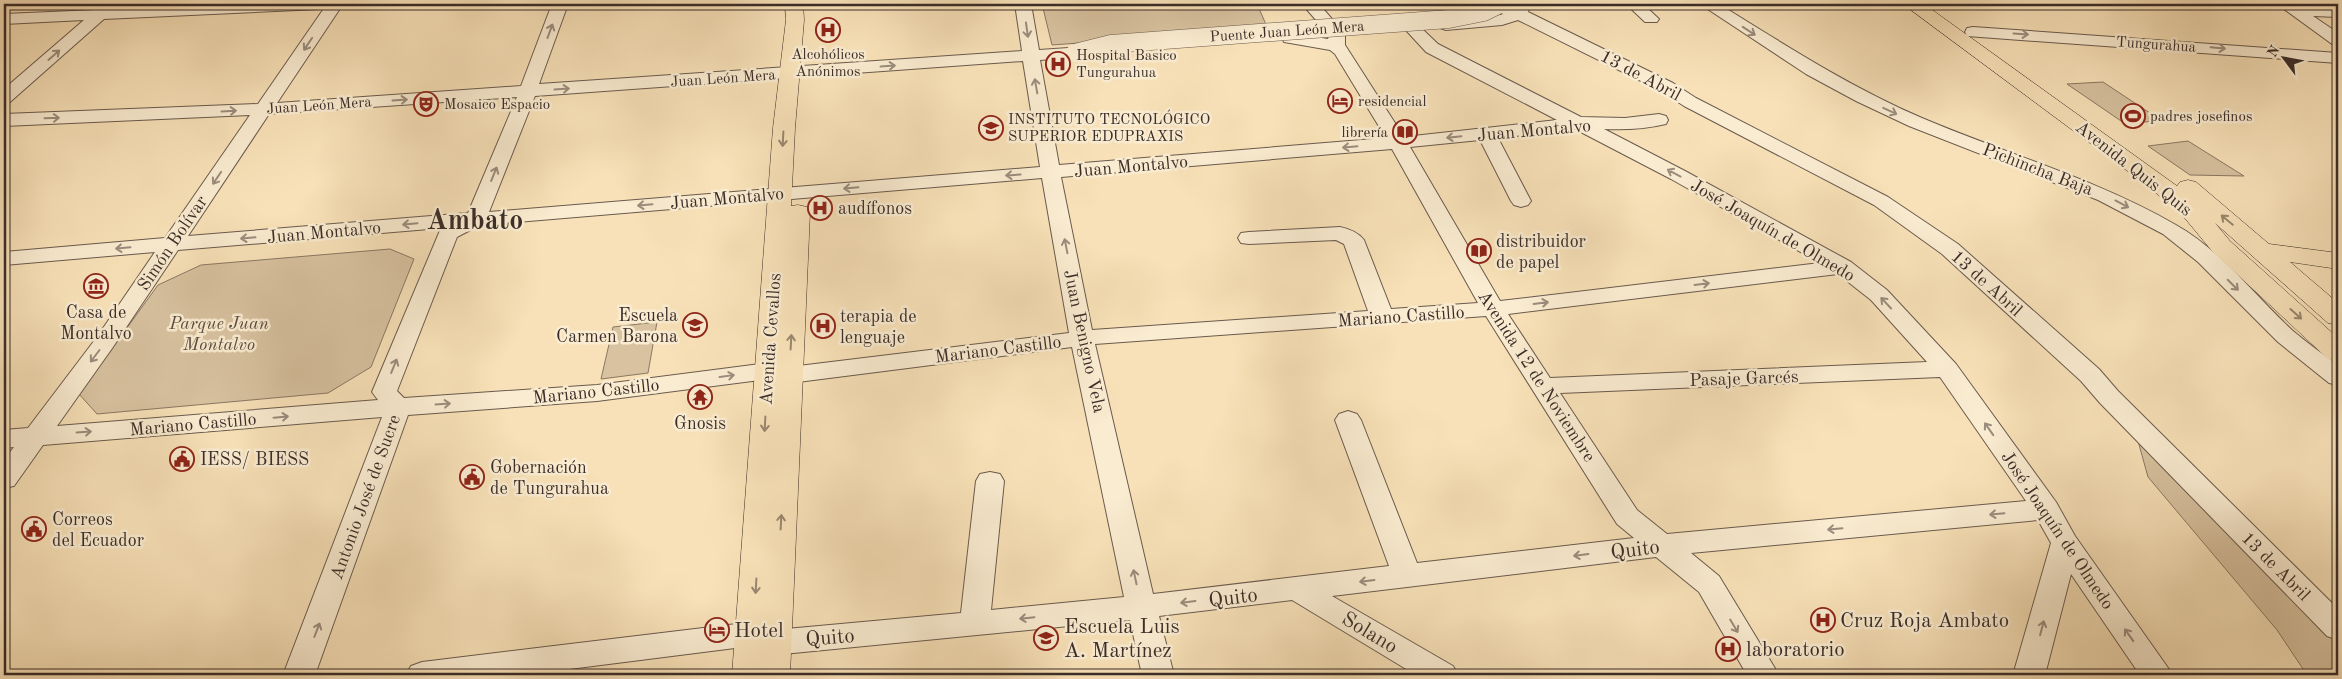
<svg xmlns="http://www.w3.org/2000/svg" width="2342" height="679" font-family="'Old Standard TT',serif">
<rect width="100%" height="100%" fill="#f8e1b8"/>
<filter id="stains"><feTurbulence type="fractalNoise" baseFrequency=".004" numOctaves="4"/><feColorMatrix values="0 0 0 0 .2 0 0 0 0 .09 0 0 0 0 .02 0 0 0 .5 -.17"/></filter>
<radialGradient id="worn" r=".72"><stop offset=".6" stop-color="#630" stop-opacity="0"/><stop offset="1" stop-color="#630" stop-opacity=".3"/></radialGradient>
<!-- green -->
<path fill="#d8c2a0" stroke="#897864" d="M1042 4H1257L1268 29 1052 45Z
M2103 82 2162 121 2124 123 2067 84Z
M2188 141 2244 176 2190 175 2148 146Z
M390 249 414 259 371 367 328 393 97 414 79 394 158 285 201 265Z
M657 322 648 373 601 379 613 327Z
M2138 441 2295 595 2338 640V675H2307L2277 630 2148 477Z"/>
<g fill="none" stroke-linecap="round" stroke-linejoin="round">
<defs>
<path id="minor" d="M223 4H327L325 7 319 9 104 19 10 102 4 103V89L84 20 4 24V14L96 10 104 6 111 9Z
M327 4H343L277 103 521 86 552 4H568L539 84 1022 51 1015 4H1031L1039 50 1098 46 1104 47 1107 51 1104 55 1098 56 1040 60 1059 165 1386 138 1335 54 1330 50 1290 43 1284 42 1282 38 1284 34 1290 33 1328 39 1329 35 1302 4H1319L1345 34V45L1404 137 1557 120 1426 52 1403 27 1405 24H1417L1438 44 1581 117 1625 118 1659 114 1666 116 1668 120 1666 124C1645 129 1624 130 1604 129L1685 171 1851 262 1887 290 1956 364 2056 502 2075 536 2173 675H2140L2071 574 2045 675H2013L2051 543 2038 520 1691 553 1719 576 1779 675H1747L1699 592 1656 557 1332 596 1453 666 1458 675H1416L1292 600 1159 616 1174 675H1142L1130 620 773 655 751 646 522 675H406L411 666 422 662 753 622 775 630 961 613 976 481 980 474 990 472 1000 474 1004 481 991 610 1124 597 1072 347 790 383 768 379 597 401 408 415 315 675H283L382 417 43 445 14 486 4 488V460L14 447 4 448V430L28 428 97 337 155 252 4 265V252L165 238 250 115 4 126V114L258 104ZM1023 61 1040 167 489 212 535 96ZM517 97 468 213 188 236 269 114ZM1575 129 1671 179 1820 263 1500 301 1410 147 1480 140 1511 201 1514 205 1521 207 1528 205 1531 201 1498 138ZM1392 149 1478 303 1391 309 1364 240C1358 232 1349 229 1340 227L1249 232 1241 233 1238 238 1241 243 1249 244 1336 240 1344 244 1368 311 1092 330 1061 177ZM1042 178 1069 333 790 367 768 363 597 385 404 398 397 391 457 237 480 225ZM441 228 372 392 378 400 57 426 113 347 178 250ZM1838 274 1871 300 1927 362 1550 378 1508 314ZM1486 316 1617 524 1634 538 1417 563 1361 420 1357 414 1348 411 1339 414 1335 420 1389 566 1153 594 1095 344ZM1940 377 2026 501 1667 534 1637 510 1560 393Z
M1504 4 1514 7 1515 4H1531L1528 12 1673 83 1696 98 1888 197 1958 244 2099 369 2118 391 2338 609V640L2327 636 2100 403 2081 381 1942 254 1874 205 1684 106 1661 91 1518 20 1502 25 1446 30 1440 28 1438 25 1440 22 1446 20 1500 15 1503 14 1496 9 1498 6Z
M1626 4H1643L1659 19 1657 22H1645Z
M1700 4H1719C1785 45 1850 87 1922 118 2007 154 2096 179 2176 225 2222 251 2255 296 2293 331 2307 343 2323 354 2338 365V385L2329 383 2278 342 2198 262 2163 234 2098 200 1909 126 1856 101 1806 74Z
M2277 4 2338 7V17L2313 16 2338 33V45L2332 44Z
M1973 27 2338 53V63L1967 36 1965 32 1967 28Z"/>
<path id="major" d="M785 4H803L804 20 795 128 791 206 798 205 807 207 810 212 790 675H732L773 128 786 20Z
M1903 4H1924L2177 186 2180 182 2188 180 2196 182 2269 244 2338 253V269L2290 262 2338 303V325L2328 323 2215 223 2230 241 2338 338V362L2328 359 2212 251 2183 216 2149 187Z"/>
</defs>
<!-- minor casing -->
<use href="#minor" stroke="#6a5a4d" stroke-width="2"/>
<!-- major casing -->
<use href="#major" stroke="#3a2d29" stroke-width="1"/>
<!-- minor -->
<use href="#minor" fill="#faecd1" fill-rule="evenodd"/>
<!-- major -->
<use href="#major" fill="#f8e1b8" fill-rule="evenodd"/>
<defs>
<path id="minor-bridge" d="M1075 53 1111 44 1449 19 1484 12 1498 5"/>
</defs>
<!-- minor-bridge casing -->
<use href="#minor-bridge" stroke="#6a5a4d" stroke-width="19" stroke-linecap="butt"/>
<!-- minor-bridge -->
<use href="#minor-bridge" stroke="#faecd1" stroke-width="18"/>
</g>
<!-- one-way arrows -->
<defs><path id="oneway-shaft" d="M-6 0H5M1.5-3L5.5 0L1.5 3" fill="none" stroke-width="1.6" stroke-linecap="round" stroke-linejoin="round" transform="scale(1.25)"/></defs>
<g stroke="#9a8c7d">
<use href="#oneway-shaft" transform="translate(1027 30) rotate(82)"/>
<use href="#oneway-shaft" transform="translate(550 31) rotate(-70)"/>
<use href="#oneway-shaft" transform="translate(1749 31) rotate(33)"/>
<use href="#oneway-shaft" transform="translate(2021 34) rotate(4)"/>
<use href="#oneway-shaft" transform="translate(308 44) rotate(124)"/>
<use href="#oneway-shaft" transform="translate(2218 48) rotate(5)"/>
<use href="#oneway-shaft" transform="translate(54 55) rotate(-41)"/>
<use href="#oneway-shaft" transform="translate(888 66) rotate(-4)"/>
<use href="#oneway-shaft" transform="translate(1036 86) rotate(-100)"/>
<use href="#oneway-shaft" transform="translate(562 89) rotate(-4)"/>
<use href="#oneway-shaft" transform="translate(400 100) rotate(-4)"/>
<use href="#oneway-shaft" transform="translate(229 111) rotate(-3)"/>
<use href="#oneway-shaft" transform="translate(1890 111) rotate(25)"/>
<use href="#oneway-shaft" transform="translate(52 118) rotate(-2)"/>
<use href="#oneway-shaft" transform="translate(1454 137) rotate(174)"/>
<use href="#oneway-shaft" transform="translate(1350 147) rotate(175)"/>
<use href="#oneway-shaft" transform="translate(1674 173) rotate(-152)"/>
<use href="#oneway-shaft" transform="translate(494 174) rotate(-68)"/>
<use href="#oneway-shaft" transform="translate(1013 175) rotate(176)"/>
<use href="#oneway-shaft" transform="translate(217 178) rotate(124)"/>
<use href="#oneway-shaft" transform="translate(851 188) rotate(175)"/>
<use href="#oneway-shaft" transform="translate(2122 204) rotate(28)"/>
<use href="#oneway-shaft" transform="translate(645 205) rotate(175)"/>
<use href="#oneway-shaft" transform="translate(410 224) rotate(175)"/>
<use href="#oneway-shaft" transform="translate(248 238) rotate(175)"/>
<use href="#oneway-shaft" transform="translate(1066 246) rotate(-101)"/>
<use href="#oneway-shaft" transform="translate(123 248) rotate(175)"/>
<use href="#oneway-shaft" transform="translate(1702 284) rotate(-7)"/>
<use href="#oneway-shaft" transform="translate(2233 285) rotate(45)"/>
<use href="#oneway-shaft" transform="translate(1541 303) rotate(-7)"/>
<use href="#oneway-shaft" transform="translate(1886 303) rotate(-133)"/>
<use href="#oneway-shaft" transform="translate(95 356) rotate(127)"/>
<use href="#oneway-shaft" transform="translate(394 366) rotate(-68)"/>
<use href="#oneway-shaft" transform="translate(727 376) rotate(-8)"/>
<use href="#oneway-shaft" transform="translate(443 404) rotate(-4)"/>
<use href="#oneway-shaft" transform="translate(281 417) rotate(-5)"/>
<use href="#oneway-shaft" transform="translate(1989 429) rotate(-125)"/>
<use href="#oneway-shaft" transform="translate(84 432) rotate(-4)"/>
<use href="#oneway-shaft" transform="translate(1997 514) rotate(175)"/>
<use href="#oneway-shaft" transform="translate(1835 529) rotate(175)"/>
<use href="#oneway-shaft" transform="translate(1581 555) rotate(173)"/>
<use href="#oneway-shaft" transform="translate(1135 577) rotate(-102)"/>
<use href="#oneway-shaft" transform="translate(1367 581) rotate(173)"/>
<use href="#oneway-shaft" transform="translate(1188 602) rotate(173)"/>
<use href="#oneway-shaft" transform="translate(1027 618) rotate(174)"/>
<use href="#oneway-shaft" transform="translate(1734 626) rotate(59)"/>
<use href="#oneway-shaft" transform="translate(2042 628) rotate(-75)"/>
<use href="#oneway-shaft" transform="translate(317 630) rotate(-69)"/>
<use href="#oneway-shaft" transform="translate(2129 635) rotate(-125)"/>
</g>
<g stroke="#998770">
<use href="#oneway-shaft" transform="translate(783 139) rotate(93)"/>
<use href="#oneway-shaft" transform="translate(2227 220) rotate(-140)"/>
<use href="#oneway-shaft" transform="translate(2296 314) rotate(42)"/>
<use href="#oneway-shaft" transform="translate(791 342) rotate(-87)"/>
<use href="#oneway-shaft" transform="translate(765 424) rotate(93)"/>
<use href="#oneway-shaft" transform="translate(781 522) rotate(-87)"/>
<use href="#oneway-shaft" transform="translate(756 586) rotate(93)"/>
</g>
<!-- icons -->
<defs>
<symbol id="hospital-ring" viewBox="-11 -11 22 22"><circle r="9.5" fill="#faecd1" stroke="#8f2418" stroke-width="1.5"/><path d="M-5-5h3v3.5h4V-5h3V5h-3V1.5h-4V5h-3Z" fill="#8f2418"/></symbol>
<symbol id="hotel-ring" viewBox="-11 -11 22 22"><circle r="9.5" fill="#faecd1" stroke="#8f2418" stroke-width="1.5"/><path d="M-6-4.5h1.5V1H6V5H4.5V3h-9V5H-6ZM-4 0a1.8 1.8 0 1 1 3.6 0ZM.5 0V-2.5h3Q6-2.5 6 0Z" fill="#8f2418"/></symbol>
<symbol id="theatre-ring" viewBox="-11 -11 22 22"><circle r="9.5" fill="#faecd1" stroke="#8f2418" stroke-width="1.5"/><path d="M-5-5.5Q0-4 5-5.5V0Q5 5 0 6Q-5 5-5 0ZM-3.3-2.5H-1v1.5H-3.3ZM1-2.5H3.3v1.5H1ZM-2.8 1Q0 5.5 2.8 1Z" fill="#8f2418"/></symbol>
<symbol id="stadium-ring" viewBox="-11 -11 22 22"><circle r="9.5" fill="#faecd1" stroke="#8f2418" stroke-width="1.5"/><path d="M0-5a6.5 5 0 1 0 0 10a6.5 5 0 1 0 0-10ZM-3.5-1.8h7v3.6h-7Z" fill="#8f2418"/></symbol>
<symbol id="university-ring" viewBox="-11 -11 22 22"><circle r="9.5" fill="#faecd1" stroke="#8f2418" stroke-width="1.5"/><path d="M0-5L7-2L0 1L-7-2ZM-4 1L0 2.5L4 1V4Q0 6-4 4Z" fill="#8f2418"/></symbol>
<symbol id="library-ring" viewBox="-11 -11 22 22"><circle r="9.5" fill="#faecd1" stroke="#8f2418" stroke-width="1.5"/><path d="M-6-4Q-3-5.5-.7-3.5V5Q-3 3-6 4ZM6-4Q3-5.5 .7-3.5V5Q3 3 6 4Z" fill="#8f2418"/></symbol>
<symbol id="museum-ring" viewBox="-11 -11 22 22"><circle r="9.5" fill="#faecd1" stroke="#8f2418" stroke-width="1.5"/><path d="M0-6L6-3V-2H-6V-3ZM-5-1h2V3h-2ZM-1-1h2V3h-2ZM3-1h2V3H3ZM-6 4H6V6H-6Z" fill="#8f2418"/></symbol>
<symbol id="school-ring" viewBox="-11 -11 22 22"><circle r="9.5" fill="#faecd1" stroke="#8f2418" stroke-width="1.5"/><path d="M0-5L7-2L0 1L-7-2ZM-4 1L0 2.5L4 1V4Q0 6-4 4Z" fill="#8f2418"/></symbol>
<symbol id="temple-ring" viewBox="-11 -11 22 22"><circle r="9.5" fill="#faecd1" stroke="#8f2418" stroke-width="1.5"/><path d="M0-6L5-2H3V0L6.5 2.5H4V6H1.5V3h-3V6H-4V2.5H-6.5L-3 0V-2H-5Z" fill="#8f2418"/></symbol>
<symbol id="civic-ring" viewBox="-11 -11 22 22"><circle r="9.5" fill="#faecd1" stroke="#8f2418" stroke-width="1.5"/><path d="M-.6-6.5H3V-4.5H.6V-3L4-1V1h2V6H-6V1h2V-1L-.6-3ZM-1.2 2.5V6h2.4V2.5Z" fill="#8f2418"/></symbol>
</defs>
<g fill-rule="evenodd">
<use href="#hospital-ring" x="814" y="16" width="28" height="28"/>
<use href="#hospital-ring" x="1044" y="50" width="28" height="28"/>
<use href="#hotel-ring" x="1326" y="87" width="28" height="28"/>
<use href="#theatre-ring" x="412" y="90" width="28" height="28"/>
<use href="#stadium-ring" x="2119" y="102" width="28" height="28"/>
<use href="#university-ring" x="977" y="114" width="28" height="28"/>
<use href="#library-ring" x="1391" y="118" width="28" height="28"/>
<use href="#hospital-ring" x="806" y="194" width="28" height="28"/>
<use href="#library-ring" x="1465" y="237" width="28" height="28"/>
<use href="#museum-ring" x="82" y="272" width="28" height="28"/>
<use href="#school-ring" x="681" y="311" width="28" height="28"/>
<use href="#hospital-ring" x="809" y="312" width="28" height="28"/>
<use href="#temple-ring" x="686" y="383" width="28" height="28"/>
<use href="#civic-ring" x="168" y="445" width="28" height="28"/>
<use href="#civic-ring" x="458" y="463" width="28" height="28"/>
<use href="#civic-ring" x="20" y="515" width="28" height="28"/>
<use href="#hospital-ring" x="1809" y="606" width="28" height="28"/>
<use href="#hotel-ring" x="703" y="616" width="28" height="28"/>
<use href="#school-ring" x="1032" y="624" width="28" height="28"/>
<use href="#hospital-ring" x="1714" y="635" width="28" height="28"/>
</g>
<g text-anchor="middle" stroke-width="5" stroke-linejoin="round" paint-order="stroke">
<!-- far-street labels -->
<g font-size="15" fill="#3a2d29" stroke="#faecd1">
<text transform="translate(1287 31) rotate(-4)" y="5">Puente Juan León Mera</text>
<text transform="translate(2156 44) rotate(4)" y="5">Tungurahua</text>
<text transform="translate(723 78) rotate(-4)" y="5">Juan León Mera</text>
<text transform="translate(319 105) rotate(-4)" y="5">Juan León Mera</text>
</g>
<!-- far-poi labels -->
<g font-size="15" fill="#3a2d29" stroke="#faecd1" text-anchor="start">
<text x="828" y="59" text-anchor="middle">Alcohólicos<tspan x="828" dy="17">Anónimos</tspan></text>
<text x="1076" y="60">Hospital Basico<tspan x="1076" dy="17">Tungurahua</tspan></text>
<text x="1358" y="106">residencial</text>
<text x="444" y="109">Mosaico Espacio</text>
<text x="2150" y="121">padres josefinos</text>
<text x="1008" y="124">INSTITUTO TECNOLÓGICO<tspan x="1008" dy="17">SUPERIOR EDUPRAXIS</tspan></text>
<text x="1388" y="137" text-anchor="end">librería</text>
</g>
<!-- street labels -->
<g font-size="18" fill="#3a2d29" stroke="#faecd1">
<text transform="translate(1641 75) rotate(28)" y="6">13 de Abril</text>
<text transform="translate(1534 130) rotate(-5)" y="6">Juan Montalvo</text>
<text transform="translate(1131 166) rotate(-5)" y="6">Juan Montalvo</text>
<text transform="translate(2134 168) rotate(38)" y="6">Avenida Quis Quis</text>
<text transform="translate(2038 169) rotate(21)" y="6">Pichincha Baja</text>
<text transform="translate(727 198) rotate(-5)" y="6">Juan Montalvo</text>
<text transform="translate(1773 230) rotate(30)" y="6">José Joaquín de Olmedo</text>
<text transform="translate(324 232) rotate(-5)" y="6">Juan Montalvo</text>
<text transform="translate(172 243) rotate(-56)" y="6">Simón Bolívar</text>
<text transform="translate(1987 283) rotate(42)" y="6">13 de Abril</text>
<text transform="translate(1401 316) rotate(-4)" y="6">Mariano Castillo</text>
<text transform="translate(770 339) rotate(-86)" y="6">Avenida Cevallos</text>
<text transform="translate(1085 341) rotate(78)" y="6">Juan Benigno Vela</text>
<text transform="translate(998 349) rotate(-7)" y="6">Mariano Castillo</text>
<text transform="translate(1537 376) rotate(57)" y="6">Avenida 12 de Noviembre</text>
<text transform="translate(1744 378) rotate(-2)" y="6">Pasaje Garcés</text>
<text transform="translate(596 391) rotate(-6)" y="6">Mariano Castillo</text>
<text transform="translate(193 424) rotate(-5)" y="6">Mariano Castillo</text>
<text transform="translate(365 497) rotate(-70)" y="6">Antonio José de Sucre</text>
<text transform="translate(2058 530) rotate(56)" y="6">José Joaquín de Olmedo</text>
<text transform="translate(2276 566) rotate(45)" y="6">13 de Abril</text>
</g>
<!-- poi labels -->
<g font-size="18" fill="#3a2d29" stroke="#faecd1" text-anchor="start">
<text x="838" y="214">audífonos</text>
<text x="1496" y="247">distribuidor<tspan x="1496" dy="21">de papel</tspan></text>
<text x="96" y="318" text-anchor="middle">Casa de<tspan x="96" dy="21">Montalvo</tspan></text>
<text x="678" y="321" text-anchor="end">Escuela<tspan x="678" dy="21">Carmen Barona</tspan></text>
<text x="840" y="322">terapia de<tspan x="840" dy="21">lenguaje</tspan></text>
<text x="700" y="429" text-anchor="middle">Gnosis</text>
<text x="200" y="465">IESS/ BIESS</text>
<text x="490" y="473">Gobernación<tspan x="490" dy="21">de Tungurahua</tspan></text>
<text x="52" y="525">Correos<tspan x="52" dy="21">del Ecuador</tspan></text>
</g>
<!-- park labels -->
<g font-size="18" font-style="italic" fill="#5a4b41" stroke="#faecd1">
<text x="219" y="329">Parque Juan<tspan x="219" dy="21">Montalvo</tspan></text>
</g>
<!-- near-street labels -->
<g font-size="21" fill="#3a2d29" stroke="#faecd1">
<text transform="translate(1635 549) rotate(-7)" y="7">Quito</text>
<text transform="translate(1233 597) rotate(-7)" y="7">Quito</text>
<text transform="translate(1370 632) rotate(31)" y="7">Solano</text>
<text transform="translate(830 637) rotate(-5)" y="7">Quito</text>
</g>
<!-- near-poi labels -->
<g font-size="21" fill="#3a2d29" stroke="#faecd1" text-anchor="start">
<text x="1840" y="627">Cruz Roja Ambato</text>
<text x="1064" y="633">Escuela Luis<tspan x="1064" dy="24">A. Martínez</tspan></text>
<text x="734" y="637">Hotel</text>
<text x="1746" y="656">laboratorio</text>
</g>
<!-- town labels -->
<g font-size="28" font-weight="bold" fill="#3a2d29" stroke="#faecd1">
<text x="475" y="229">Ambato</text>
</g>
</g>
<!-- margin -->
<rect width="2342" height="679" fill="none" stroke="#f8e1b8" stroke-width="20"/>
<rect x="5" y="5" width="2332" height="669" fill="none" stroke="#3a2d29" stroke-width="2.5"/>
<rect x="10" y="10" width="2322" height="659" fill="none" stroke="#3a2d29"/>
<!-- north arrow -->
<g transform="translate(2284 58) rotate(302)" stroke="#faecd1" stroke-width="4" paint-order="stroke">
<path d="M0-4L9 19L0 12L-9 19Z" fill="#3a2d29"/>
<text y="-8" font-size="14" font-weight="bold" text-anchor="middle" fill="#3a2d29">N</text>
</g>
<rect width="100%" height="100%" filter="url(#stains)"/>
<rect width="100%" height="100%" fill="url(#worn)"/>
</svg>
